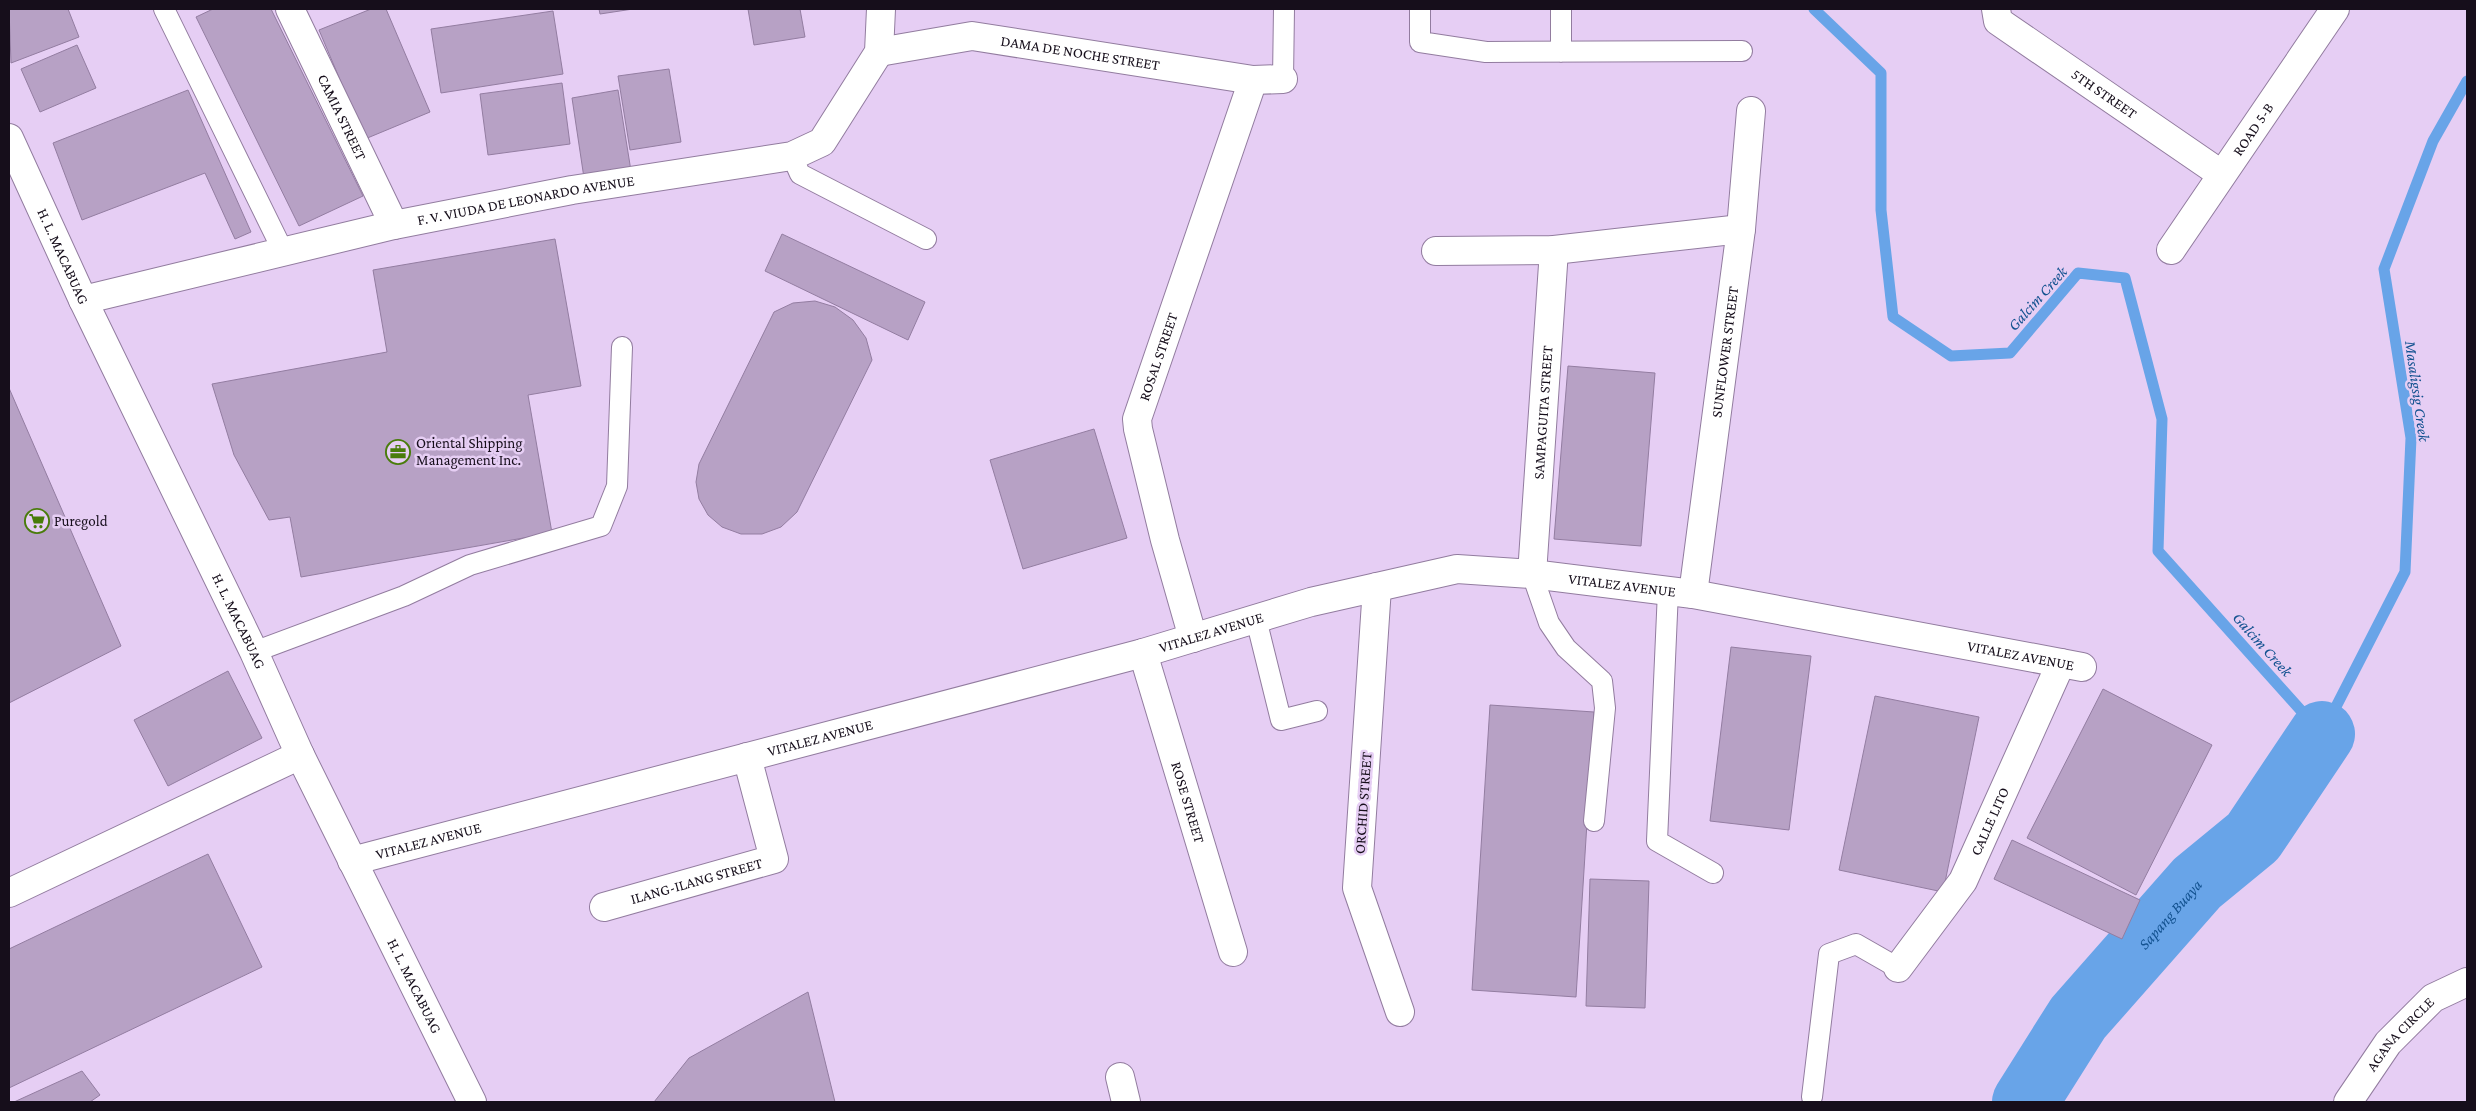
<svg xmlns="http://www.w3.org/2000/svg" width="2476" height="1111" font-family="'Crimson Pro',serif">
<rect width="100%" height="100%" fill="#e6cef4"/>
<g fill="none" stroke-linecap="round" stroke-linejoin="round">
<!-- stream -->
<path stroke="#68a4e8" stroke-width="11" d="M1814 9 1881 73V210L1893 317 1951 356 2010 353 2078 273 2125 278 2162 419 2158 551 2322 734 2405 572 2411 438 2384 269 2433 141 2467 81"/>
<!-- river -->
<path stroke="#68a4e8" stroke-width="66" id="s1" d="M2025 1102 2078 1018 2197 883 2253 837 2322 734"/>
</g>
<!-- building -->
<path fill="#b7a1c5" stroke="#937da1" d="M9 9H68L79 37 11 63Z
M213 9H271L363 196 299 226 196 17Z
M371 9H386L430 112 365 139 319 30Z
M599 9H633L600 14Z
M748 9H800L805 37 754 45Z
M553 11 563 74 441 93 431 29Z
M77 45 96 88 40 112 21 69Z
M669 69 681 142 630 150 618 76Z
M562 83 570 144 488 155 480 94Z
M188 90 251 232 235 239 205 173 82 220 53 143Z
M618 90 631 171 584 178 572 98Z
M782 234 925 302 908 340 765 271Z
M555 239 581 386 528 395 552 533 301 577 290 517 269 520 234 455 212 384 387 352 373 270Z
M815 301 835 307 853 320 866 338 872 360 797 512 781 527 762 534H741L722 527 708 515 699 499 696 482 699 464 774 312 793 303Z
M1568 366 1655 373 1641 546 1554 539Z
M9 388 121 646 9 703Z
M1094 429 1127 538 1023 569 990 460Z
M1731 647 1811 656 1789 830 1710 821Z
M228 671 262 738 168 786 134 720Z
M2103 689 2212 745 2136 895 2027 838Z
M1875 696 1979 717 1943 892 1839 870Z
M1490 705 1594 712 1576 997 1472 990Z
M2012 840 2140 900 2122 939 1994 879Z
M208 854 262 967 9 1088V949Z
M1590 879 1649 881 1645 1008 1586 1006Z
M808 992 835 1102H654L689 1058Z
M82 1071 100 1095 90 1102H14Z"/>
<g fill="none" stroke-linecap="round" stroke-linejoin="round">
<defs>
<path id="lane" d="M164 9 283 251
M1420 9V42L1486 52 1742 51
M1561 52V9
M1283 79 1284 9
M792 156 800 174 926 239
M1532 574 1549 623 1566 648 1602 681 1605 708 1594 821
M1668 591 1657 841 1713 873
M1256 619 1281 720 1317 711
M254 652 404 596 470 565 601 526 617 486 622 347
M1812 1097 1829 954 1856 944 1898 968"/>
<g id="street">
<path id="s2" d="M290 9 394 225"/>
<path id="s3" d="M1996 9 1998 21 2221 174"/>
<path id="s4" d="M879 52 972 36 1253 80 1283 79"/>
<path id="s5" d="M9 138 83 300 254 652 300 755 472 1102"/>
<path id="s6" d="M2171 250 2335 9"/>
<path d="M1436 251 1554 250 1741 229"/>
<path id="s7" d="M83 300 394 225 572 190 792 156 822 142 879 52 881 9"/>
<path id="s8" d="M1532 574 1554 250"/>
<path d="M1377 587 1357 888 1400 1012"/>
<path id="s9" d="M1693 594 1741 229 1751 111"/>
<path id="s10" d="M1193 638 1165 540 1138 429 1137 419 1253 80"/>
<path id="s11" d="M1143 653 1233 952"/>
<path id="s12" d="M352 861 1143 653 1311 602 1457 569 1532 574 1693 594 2082 667"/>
<path d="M9 893 300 755"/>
<path id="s13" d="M604 907 774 859 747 757"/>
<path id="s14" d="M1898 968 1963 881 2061 663"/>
<path d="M1120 1077 1126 1102"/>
<path id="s15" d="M2348 1102 2388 1043 2433 998 2467 982"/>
</g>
</defs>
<!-- lane casing -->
<use href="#lane" stroke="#927c9f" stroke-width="22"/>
<!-- street casing -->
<use href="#street" stroke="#927c9f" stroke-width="30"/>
<!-- lane -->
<use href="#lane" stroke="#fff" stroke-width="20"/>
<!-- street -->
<use href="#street" stroke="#fff" stroke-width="28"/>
</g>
<!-- icons -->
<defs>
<symbol id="office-ring" viewBox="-11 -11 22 22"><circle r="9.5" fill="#e6cef4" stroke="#497c0b" stroke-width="1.5"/><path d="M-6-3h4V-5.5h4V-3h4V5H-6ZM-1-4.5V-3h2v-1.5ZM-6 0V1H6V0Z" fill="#497c0b"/></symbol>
<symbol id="supermarket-ring" viewBox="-11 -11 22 22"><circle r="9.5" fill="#e6cef4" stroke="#497c0b" stroke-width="1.5"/><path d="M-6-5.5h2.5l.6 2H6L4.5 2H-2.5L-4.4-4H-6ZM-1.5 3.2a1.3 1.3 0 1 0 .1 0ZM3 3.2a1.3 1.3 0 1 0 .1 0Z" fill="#497c0b"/></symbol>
</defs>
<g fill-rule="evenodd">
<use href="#office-ring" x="384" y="438" width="28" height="28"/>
<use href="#supermarket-ring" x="23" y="507" width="28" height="28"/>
</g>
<g text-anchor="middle" stroke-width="5" stroke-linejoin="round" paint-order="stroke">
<!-- street labels -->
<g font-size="15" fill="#160e1b" stroke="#e6cef4">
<text dy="5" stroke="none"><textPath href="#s4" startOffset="204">DAMA DE NOCHE STREET</textPath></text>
<text dy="5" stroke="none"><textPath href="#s3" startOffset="141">5TH STREET</textPath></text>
<text dy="5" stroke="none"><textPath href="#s2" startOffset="120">CAMIA STREET</textPath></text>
<text dy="5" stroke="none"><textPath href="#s6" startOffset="146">ROAD 5-B</textPath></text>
<text dy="5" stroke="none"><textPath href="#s7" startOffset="454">F. V. VIUDA DE LEONARDO AVENUE</textPath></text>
<text dy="5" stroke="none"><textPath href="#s5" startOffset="130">H. L. MACABUAG</textPath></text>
<text dy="5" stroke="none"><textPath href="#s9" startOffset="244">SUNFLOWER STREET</textPath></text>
<text dy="5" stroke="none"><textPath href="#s10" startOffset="292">ROSAL STREET</textPath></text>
<text dy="5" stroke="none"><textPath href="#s8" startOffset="162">SAMPAGUITA STREET</textPath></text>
<text dy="5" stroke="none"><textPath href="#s12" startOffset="1309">VITALEZ AVENUE</textPath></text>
<text dy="5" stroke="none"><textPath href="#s5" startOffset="535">H. L. MACABUAG</textPath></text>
<text dy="5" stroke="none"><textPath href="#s12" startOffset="889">VITALEZ AVENUE</textPath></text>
<text dy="5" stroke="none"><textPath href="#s12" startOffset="1714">VITALEZ AVENUE</textPath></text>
<text dy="5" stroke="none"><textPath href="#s12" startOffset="484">VITALEZ AVENUE</textPath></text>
<text dy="5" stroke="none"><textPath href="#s11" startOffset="156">ROSE STREET</textPath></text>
<text transform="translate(1363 803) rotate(-86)" y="5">ORCHID STREET</text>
<text dy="5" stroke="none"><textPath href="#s14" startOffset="174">CALLE LITO</textPath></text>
<text dy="5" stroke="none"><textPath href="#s12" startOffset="79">VITALEZ AVENUE</textPath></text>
<text dy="5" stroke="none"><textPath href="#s13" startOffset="96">ILANG-ILANG STREET</textPath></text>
<text dy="5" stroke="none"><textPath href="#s5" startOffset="940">H. L. MACABUAG</textPath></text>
<text dy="5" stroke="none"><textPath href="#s15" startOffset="86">AGANA CIRCLE</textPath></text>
</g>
<!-- poi labels -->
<g font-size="15" fill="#160e1b" stroke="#e6cef4" text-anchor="start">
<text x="416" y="448">Oriental Shipping<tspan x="416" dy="17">Management Inc.</tspan></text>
<text x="54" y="526">Puregold</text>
</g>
<!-- water labels -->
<g font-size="16" font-style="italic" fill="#135290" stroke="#e6cef4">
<text transform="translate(2037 298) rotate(-48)" y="6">Galcim Creek</text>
<text transform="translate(2418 391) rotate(82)" y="6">Masaligsig Creek</text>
<text transform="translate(2263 644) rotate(48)" y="6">Galcim Creek</text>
<text dy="6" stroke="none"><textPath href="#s1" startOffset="238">Sapang Buaya</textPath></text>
</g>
</g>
<!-- border -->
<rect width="2476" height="1111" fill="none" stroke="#160e1b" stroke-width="20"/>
</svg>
